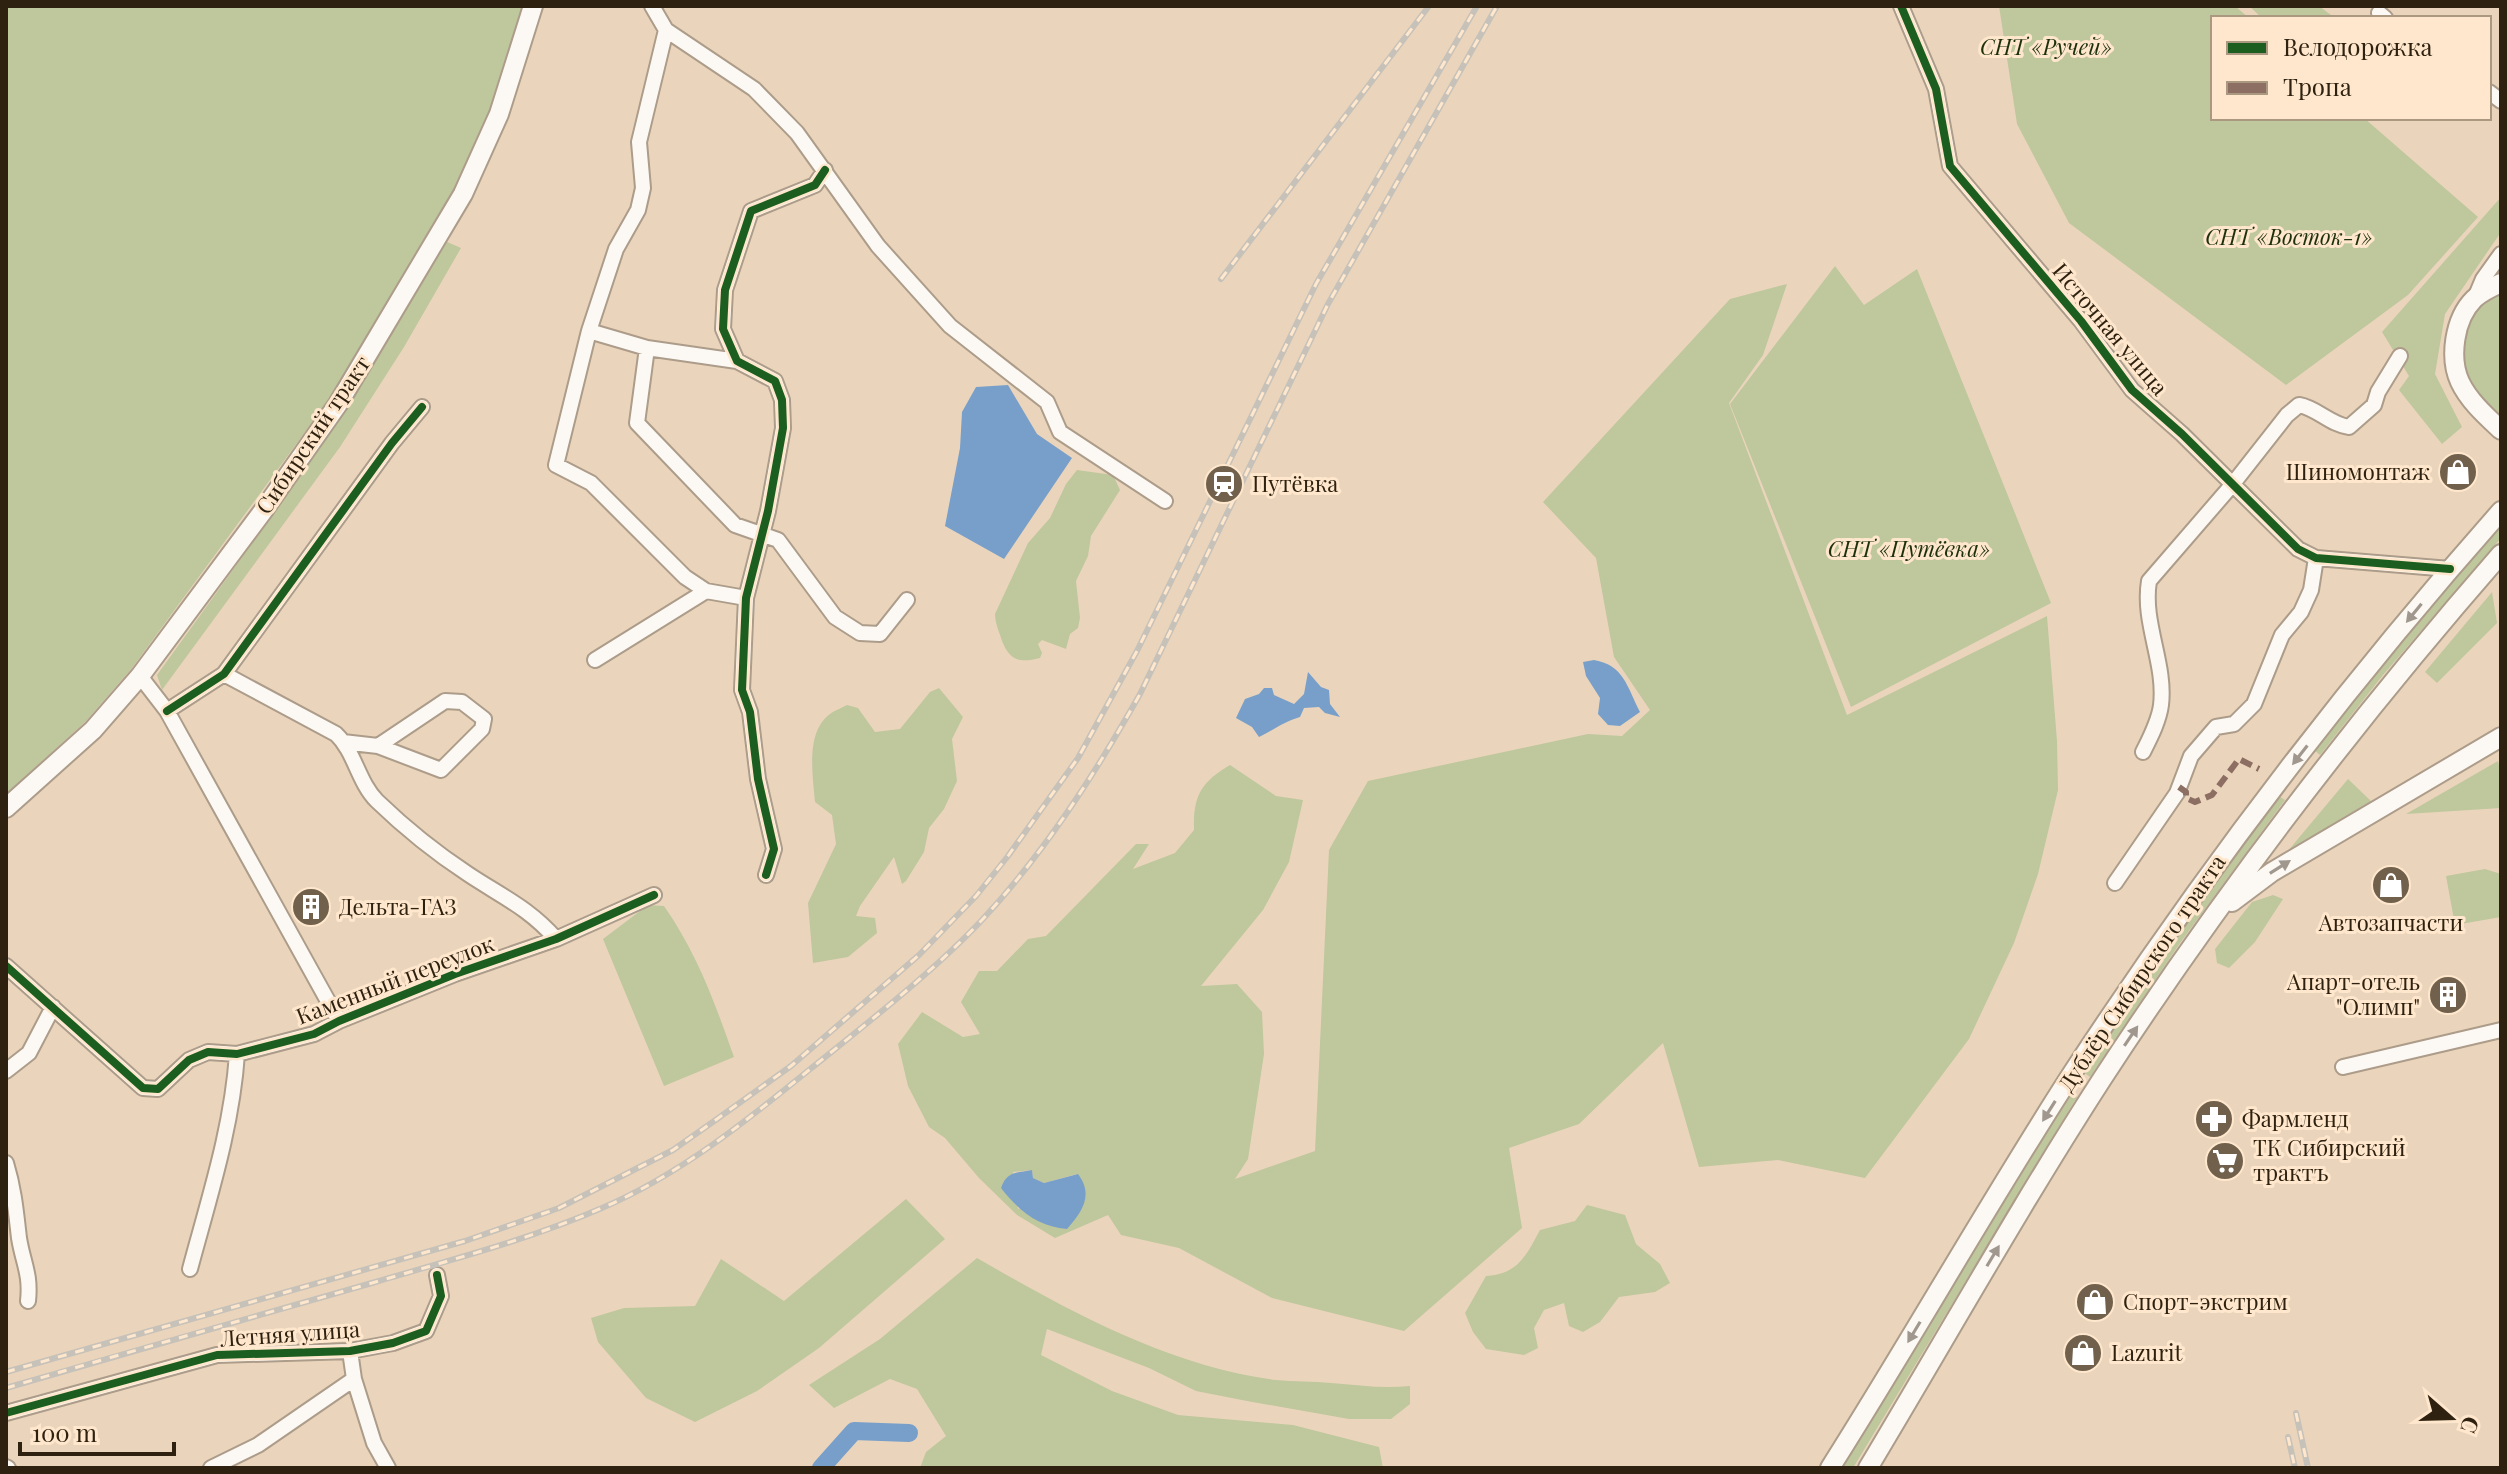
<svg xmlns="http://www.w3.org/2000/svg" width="2507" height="1474" font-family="'Playfair Display',serif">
<rect width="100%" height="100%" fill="#ead5bc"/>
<!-- green -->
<path fill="#bfc79d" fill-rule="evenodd" d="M6 6H523L490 109 454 189 330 398 132 668 86 721 6 794Z
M1999 6H2235L2249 18H2213V118H2364L2478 217 2408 295 2286 385 2069 223 2017 124Z
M2249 6H2319L2335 18H2262Z
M2501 197V232L2445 314 2435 374 2462 427 2442 444 2399 390 2409 376 2382 332Z
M445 241 461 248 404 347 340 447 162 690 157 675 295 484 358 389Z
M1835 266 1864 305 1917 269 2051 603 1851 707 1730 404Z
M1787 284 1763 355 1729 403 1847 715 2047 616 2057 741 2058 790 2038 874 2014 943 1969 1039 1865 1178 1778 1160 1699 1167 1663 1043 1579 1124 1509 1148 1522 1228 1404 1331 1272 1298 1179 1248 1121 1235 1108 1215 1055 1238 1017 1215 979 1178 945 1138 929 1127 908 1086 898 1044 922 1012 963 1037 980 1034 961 1002 979 971H997L1028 939 1046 936 1136 844H1149L1133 869 1175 853 1194 830C1193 796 1201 782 1230 765L1276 796 1303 800 1289 862 1263 910 1201 986 1237 984 1262 1012 1264 1054 1248 1159 1235 1179 1315 1151 1329 850 1368 781 1588 734 1622 736 1650 710 1614 657 1596 558 1543 502 1730 299ZM1032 1170 1033 1178 1044 1183 1077 1174 1018 1209 1013 1172Z
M2501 293V415C2490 405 2474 391 2469 377 2456 345 2469 305 2501 293Z
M1077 470 1113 475 1120 490 1091 536 1088 556 1076 581 1080 618 1078 628 1070 634 1066 649 1042 640 1038 644 1042 653 1040 658C1020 663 1010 661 1002 641 999 631 995 623 995 614L1028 543 1050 518 1066 484Z
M2501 520V538L2383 675 2320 755 2313 749 2422 612Z
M2492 592 2497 623 2437 683 2425 672Z
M939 688 963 717 952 739 957 781 944 809 929 828 924 852 906 881 902 884 894 857 860 906 856 916 875 918 877 933 848 957 813 963 808 903 836 844 832 815 815 802C813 776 805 732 830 714 835 710 842 708 847 705L858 708 875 732 900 729 930 692Z
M2498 761 2501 774V808L2406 814Z
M2348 779 2372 802 2287 852Z
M2277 795 2285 800 2180 943 2090 1077 2082 1071 2173 936Z
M2485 869 2501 874V917L2455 925 2446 876Z
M2273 895 2283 899 2255 942 2229 968 2217 963 2215 949 2252 902Z
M648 905 664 906C698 955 714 1001 734 1057L664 1086 603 939Z
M2069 1091 2077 1097 1853 1468H1841Z
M906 1199 945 1239 819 1348 757 1391 695 1422 646 1398 598 1342 591 1318 624 1308 695 1306 721 1259 784 1301Z
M1587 1205 1625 1215 1636 1244 1660 1264 1670 1283 1655 1292 1619 1297 1600 1322 1583 1332 1569 1326 1564 1303 1544 1310 1534 1328 1538 1348 1524 1355 1486 1349 1473 1332 1465 1313 1486 1276C1518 1274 1526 1256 1540 1230L1575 1221Z
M977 1258C1069 1311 1168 1366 1276 1380 1294 1382 1313 1381 1331 1383 1358 1385 1383 1389 1410 1386V1404L1391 1419H1349L1247 1401 1196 1391 1149 1368 1047 1329 1041 1355 1112 1391 1178 1415 1293 1425 1379 1447 1383 1468H920L926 1452 946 1436 917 1389 890 1379 834 1408 809 1385 880 1339Z"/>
<!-- water -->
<path fill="#789fc9" d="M1008 385 1037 434 1072 458 1004 559 945 526 960 448 962 412 976 387Z
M1594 660C1624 665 1627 687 1640 712L1620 726 1608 725 1598 714 1600 698 1586 676 1583 662Z
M1308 672 1321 687 1329 690 1330 704 1340 717 1325 713 1319 707 1304 708 1300 717C1283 722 1274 730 1259 737L1252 727 1236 718 1245 699 1259 694 1264 688H1272L1274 695 1294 704 1304 694Z
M1032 1170 1033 1178 1044 1183 1078 1174C1094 1195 1082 1212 1067 1229 1037 1226 1019 1211 1001 1188 1007 1171 1017 1173 1032 1170Z"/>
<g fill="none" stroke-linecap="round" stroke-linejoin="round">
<!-- river -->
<path stroke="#789fc9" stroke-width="18" d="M821 1468 854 1431 909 1433"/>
<defs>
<path id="minor" d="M652 6 666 30 754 89 797 133 878 246 950 326 1047 402 1060 432 1165 501
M1901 6 1936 89 1950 166 2081 321 2132 390 2182 434 2298 549 2316 558 2450 569
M2379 13 2385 18
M666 30 639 142 643 188 638 210 616 249 589 331 556 465 591 483 685 577 706 591 746 598
M2489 92 2501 101
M2475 298 2483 279 2501 254
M589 331 647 348 737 361
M647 348 637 423 735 525 778 540 835 617 860 633 880 634 907 600
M595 660 706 591
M224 674 336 734C355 752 358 782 377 801 405 828 436 853 468 874 501 896 529 908 556 939
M140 676 167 711 339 1021
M167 711 224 674 392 443 422 407
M343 742 378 746 441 770 482 729 484 719 462 702 445 701 378 746
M2143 752C2150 738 2159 721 2161 705 2166 663 2142 623 2149 581L2232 485 2287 415 2299 405C2317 408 2331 425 2349 427L2374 405 2378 392 2400 356
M766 875 774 849 758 779 750 712 742 690 746 598 768 511 783 428 782 400 775 381 737 361 723 329 725 290 751 211 815 185 825 170
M2115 883 2177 793 2191 756 2216 727 2234 724 2254 704 2282 635 2301 612 2311 590 2316 558
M6 966 143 1088 158 1089 189 1060 208 1052 237 1054 314 1034 339 1021 455 974 556 939 654 895
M2343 1067 2501 1030
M6 1071 29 1053 53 1007
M6 1163C14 1189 16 1212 19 1238 23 1263 31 1274 28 1301
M190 1269C209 1198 232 1128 237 1054
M354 1379 374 1443 388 1468
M6 1413 217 1355 350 1351 393 1343 426 1331 441 1296 437 1275
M6 1467 8 1468
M211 1468 258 1445 354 1379 350 1351"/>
<path id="major" d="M2501 283C2492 287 2481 292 2474 299 2454 319 2449 358 2460 382 2469 401 2486 416 2501 430
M6 808 93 730 140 676 263 511 338 404 463 194 499 114 533 6
M2232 902 2272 872 2501 737
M1830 1468C1913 1337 1989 1202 2073 1072 2202 875 2345 687 2501 511
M1868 1468C1946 1338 2020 1206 2102 1079 2222 895 2357 719 2501 554"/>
</defs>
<!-- minor casing -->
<use href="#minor" stroke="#ac9c89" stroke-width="18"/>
<!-- major casing -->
<use href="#major" stroke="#ac9c89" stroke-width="22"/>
<!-- minor -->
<use href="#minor" stroke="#fcf9f5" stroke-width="14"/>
<!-- major -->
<use href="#major" stroke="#fcf9f5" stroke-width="18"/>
<defs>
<path id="rail" d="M1221 279 1429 6
M6 1372 465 1241 559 1208 673 1150 717 1119 791 1066 919 955 976 896 1008 856 1078 758 1137 651 1316 284 1477 6
M6 1388C128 1352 250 1318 372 1283 450 1260 528 1240 602 1208 679 1175 745 1122 809 1070 866 1024 932 973 982 920 1045 852 1095 774 1140 694L1328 304 1497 6
M2296 1413 2308 1468
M2288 1437 2295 1468"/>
</defs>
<!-- rail casing -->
<use href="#rail" stroke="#c6c1b9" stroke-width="6"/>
<!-- rail -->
<use href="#rail" stroke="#fee7cc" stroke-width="3" stroke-dasharray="9" stroke-linecap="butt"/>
<!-- quiet -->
<path stroke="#8d6e63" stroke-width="6" stroke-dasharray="12 6" stroke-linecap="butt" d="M2179 787 2186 792V798L2195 802 2212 795 2239 759 2259 769"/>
<defs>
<path id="cycleway" d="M1901 6 1936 89 1950 166 2081 321 2132 390 2182 434 2298 549 2316 558 2450 569
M167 711 224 674 392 443 422 407
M766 875 774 849 758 779 750 712 742 690 746 598 768 511 783 428 782 400 775 381 737 361 723 329 725 290 751 211 815 185 825 170
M6 966 143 1088 158 1089 189 1060 208 1052 237 1054 314 1034 339 1021 455 974 556 939 654 895
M6 1413 217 1355 350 1351 393 1343 426 1331 441 1296 437 1275"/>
</defs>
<!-- cycleway casing -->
<use href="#cycleway" stroke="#fee7cc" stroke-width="13"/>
<!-- cycleway -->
<use href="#cycleway" stroke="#1b5e20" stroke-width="8"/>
</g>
<!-- one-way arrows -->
<defs><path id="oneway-solid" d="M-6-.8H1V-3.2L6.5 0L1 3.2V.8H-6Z" transform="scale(2)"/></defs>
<g fill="#a0988e">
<use href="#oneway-solid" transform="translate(2414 613) rotate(129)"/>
<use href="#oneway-solid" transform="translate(2300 755) rotate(128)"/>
<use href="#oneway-solid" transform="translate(2280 867) rotate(-32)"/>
<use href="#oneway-solid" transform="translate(2131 1036) rotate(-56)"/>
<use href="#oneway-solid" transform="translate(2049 1111) rotate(122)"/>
<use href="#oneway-solid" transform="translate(1993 1256) rotate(-59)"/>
<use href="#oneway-solid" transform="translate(1914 1332) rotate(121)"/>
</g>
<!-- icons -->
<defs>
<symbol id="shop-disc" viewBox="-11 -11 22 22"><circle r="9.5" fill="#70604c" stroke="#fee7cc"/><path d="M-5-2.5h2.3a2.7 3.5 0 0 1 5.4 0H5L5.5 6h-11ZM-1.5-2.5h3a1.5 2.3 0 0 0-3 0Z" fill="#fff"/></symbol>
<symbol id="station-disc" viewBox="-11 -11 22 22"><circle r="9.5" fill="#70604c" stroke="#fee7cc"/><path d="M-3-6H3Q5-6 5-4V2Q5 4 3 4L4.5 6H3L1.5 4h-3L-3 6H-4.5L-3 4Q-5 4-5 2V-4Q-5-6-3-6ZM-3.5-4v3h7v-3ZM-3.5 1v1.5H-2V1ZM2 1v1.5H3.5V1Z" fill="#fff"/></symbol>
<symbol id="building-disc" viewBox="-11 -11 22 22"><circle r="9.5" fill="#70604c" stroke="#fee7cc"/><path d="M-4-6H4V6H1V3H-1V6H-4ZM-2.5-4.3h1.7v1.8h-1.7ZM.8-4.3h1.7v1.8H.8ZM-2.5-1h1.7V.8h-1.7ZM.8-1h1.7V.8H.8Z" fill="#fff"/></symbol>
<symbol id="pharmacy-disc" viewBox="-11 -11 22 22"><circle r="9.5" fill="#70604c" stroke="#fee7cc"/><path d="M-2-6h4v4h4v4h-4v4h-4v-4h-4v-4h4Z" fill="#fff"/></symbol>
<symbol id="supermarket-disc" viewBox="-11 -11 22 22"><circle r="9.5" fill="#70604c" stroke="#fee7cc"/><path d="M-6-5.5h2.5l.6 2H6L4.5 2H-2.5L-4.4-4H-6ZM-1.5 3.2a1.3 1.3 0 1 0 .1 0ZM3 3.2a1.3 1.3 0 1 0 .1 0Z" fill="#fff"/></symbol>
</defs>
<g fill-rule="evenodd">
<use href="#shop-disc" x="2436" y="450" width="44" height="44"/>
<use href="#station-disc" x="1202" y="462" width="44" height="44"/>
<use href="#shop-disc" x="2369" y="863" width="44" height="44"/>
<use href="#building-disc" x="289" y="885" width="44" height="44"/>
<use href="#building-disc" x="2426" y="973" width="44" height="44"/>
<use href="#pharmacy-disc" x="2192" y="1097" width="44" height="44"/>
<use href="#supermarket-disc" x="2203" y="1139" width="44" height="44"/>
<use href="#shop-disc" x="2073" y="1280" width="44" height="44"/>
<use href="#shop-disc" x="2061" y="1331" width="44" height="44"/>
</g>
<g text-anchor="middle" stroke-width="6" stroke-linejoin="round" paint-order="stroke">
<!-- park labels -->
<g font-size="22" font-style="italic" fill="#1d300c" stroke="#fee7cc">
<text x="2046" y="55">СНТ «Ручей»</text>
<text x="2289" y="245">СНТ «Восток-1»</text>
<text x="1909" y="557">СНТ «Путёвка»</text>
</g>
<!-- street labels -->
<g font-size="22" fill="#2f210f" stroke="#fee7cc">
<text transform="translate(2110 329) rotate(50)" y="8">Источная улица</text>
<text transform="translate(313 435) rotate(-56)" y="8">Сибирский тракт</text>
<text transform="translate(2142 973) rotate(-56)" y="8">Дублёр Сибирского тракта</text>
<text transform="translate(395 980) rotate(-21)" y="8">Каменный переулок</text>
<text transform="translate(290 1334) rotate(-4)" y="8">Летняя улица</text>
</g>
<!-- poi labels -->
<g font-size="22" fill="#2f210f" stroke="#fee7cc" text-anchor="start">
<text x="2430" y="480" text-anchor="end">Шиномонтаж</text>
<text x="1252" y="492">Путёвка</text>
<text x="339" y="915">Дельта-ГАЗ</text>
<text x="2391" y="931" text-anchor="middle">Автозапчасти</text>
<text x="2420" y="990" text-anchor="end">Апарт-отель<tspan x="2420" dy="25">"Олимп"</tspan></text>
<text x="2242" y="1127">Фармленд</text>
<text x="2253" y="1156">ТК Сибирский<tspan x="2253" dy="25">трактъ</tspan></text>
<text x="2123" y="1310">Спорт-экстрим</text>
<text x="2111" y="1361">Lazurit</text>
</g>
</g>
<!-- border -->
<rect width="2507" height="1474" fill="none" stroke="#2f210f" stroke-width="16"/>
<!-- legend -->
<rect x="2211" y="16" width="280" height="104" fill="#fee7cc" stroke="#ab9880" stroke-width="2"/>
<rect x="2227" y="42" width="40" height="12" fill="#1b5e20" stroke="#ab9880" stroke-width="2"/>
<text x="2283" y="56" font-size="24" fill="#2f210f">Велодорожка</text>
<rect x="2227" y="82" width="40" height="12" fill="#8d6e63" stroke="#ab9880" stroke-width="2"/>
<text x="2283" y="96" font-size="24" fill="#2f210f">Тропа</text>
<!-- north arrow -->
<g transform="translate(2451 1418) rotate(110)" stroke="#fee7cc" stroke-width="6" paint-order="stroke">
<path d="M0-6L14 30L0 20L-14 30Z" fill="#2f210f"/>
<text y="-12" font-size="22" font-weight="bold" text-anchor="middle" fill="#2f210f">С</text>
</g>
<!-- scale -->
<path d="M20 1442v12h154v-12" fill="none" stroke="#2f210f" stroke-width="4"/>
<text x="32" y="1442" font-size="24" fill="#2f210f" stroke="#fee7cc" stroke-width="6" paint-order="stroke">100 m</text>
</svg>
